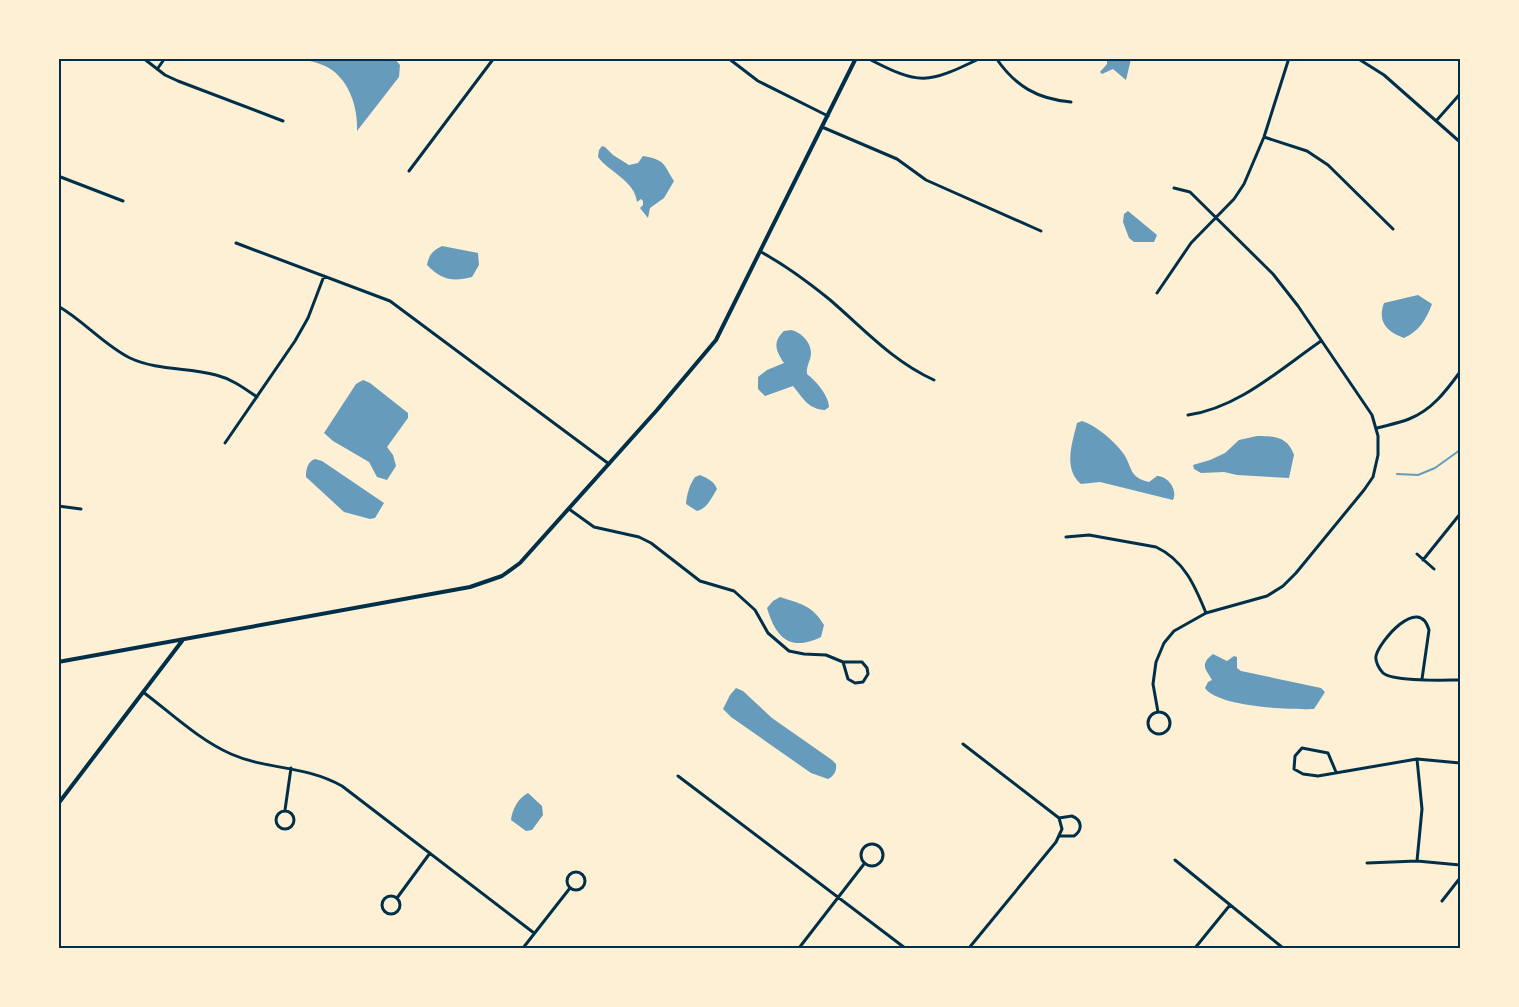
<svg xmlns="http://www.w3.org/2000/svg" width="1519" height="1007" font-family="Commissioner,sans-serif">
<rect width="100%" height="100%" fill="#fdf0d5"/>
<!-- water -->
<path fill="#669bbc" d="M301 59H395L400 65 399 77 357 131C358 110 351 84 332 70 324 64 311 61 301 59Z
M1107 59H1131L1126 80 1113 69 1102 74 1100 72 1107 64Z
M602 146 605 147 613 155 629 165 638 163 643 156C666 160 663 164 674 181L664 198 650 208 648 218 640 208 643 205V201L641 199 637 202C635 181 609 172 598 157L599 150Z
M1128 211 1157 235 1154 242H1134L1129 238 1123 222 1124 214Z
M442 246 478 253 479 265 472 277C453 282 441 280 427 265 429 255 432 251 442 246Z
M1418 295 1432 304C1426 320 1419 331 1404 338 1387 332 1377 322 1384 303Z
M791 330C801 332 811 342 811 353 811 360 806 366 807 374 816 381 829 396 829 407L825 410C808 409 803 398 793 386L765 396 758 389V377L767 370 784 363C776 351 772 342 784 331Z
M363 380 370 383 408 413V418L387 447 393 455 396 466 387 480 377 477 369 462 333 441 324 433 356 384Z
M1082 421C1097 426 1113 440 1123 453 1133 467 1128 477 1149 482L1157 476C1168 476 1178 490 1173 500L1100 482 1081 484C1063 469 1072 444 1077 423Z
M1257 436C1275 436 1288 437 1294 455L1289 478 1237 475 1224 472 1201 473 1194 469 1193 465 1210 460 1225 453 1239 440Z
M315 459 322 461 384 503 375 518 370 519 344 512 306 477C306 470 307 462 315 459Z
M700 475C707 478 714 481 717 489 712 497 707 509 697 511L686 504C687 494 689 486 695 477Z
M780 597C801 604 812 605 824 625L821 637C790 652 776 638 767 608L773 601Z
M1213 654 1227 661 1234 656 1237 657V668L1241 671 1321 688 1325 692 1314 709C1291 710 1218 707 1205 688L1208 682 1212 680C1206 669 1199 665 1213 654Z
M736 688 743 691 772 718 832 760 836 764C837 771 834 776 828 779L811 773 731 717 723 709 730 695Z
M528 793 542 806 543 815 532 830 526 831 511 820C512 810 518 798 528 793Z"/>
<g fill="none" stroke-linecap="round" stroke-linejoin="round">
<!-- stream -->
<path stroke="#669bbc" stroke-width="2" d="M1397 474 1418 475 1435 468 1460 450"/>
<!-- minor -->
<path stroke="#003049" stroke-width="3" d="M143 58 165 75 178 81 283 121
M728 58 758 81 828 116
M867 58C921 86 926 84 981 58
M996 58C1015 86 1037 99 1071 102
M1357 58 1384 75 1460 142
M158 68 165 58
M1436 121 1460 94
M822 127 897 159 926 180 1041 231
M1264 137 1307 151 1328 165 1393 229
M409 171 494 58
M58 176 123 201
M236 243 390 301 609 464
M761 252C785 265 808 282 829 299 863 328 892 361 934 380
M1157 293 1191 243 1234 199 1244 184 1264 137 1289 58
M58 306C84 321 104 345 130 358 158 371 188 367 216 375 232 379 244 388 257 397
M1188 415C1238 408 1279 370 1321 341
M1377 428C1388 425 1399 423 1409 419 1432 410 1446 391 1460 372
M225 443 295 341 308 318 324 276
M58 506 81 509
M569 509 594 527 639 537 651 543 700 581 734 591 755 610 768 633 789 651 804 654 826 655 843 662H862L867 668 868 674 863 682 855 683 848 679 843 662
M1066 537 1089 535 1156 547C1184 560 1195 586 1206 613
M1417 554 1434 569
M1423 560 1460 514
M1422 679 1429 630C1419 594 1379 642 1376 656 1375 661 1379 669 1383 673 1393 682 1445 680 1460 680
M143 692C171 713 199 740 231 754 267 770 305 765 342 786L534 933
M1148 723a11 11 0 1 1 22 0a11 11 0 1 1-22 0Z
M1158 712 1153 684 1156 662 1164 643 1174 631 1206 613 1267 596 1283 586 1296 573 1364 490 1373 477 1378 455V436L1372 415 1298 306 1273 274 1190 192 1174 188
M963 744 1059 818 1062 829 1056 842 969 948
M1417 759 1422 809 1417 861
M1336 772 1328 753 1302 748 1295 756 1294 769 1303 774 1318 776 1417 759 1460 763
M678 776 905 948
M285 810 291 768
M276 820a9 9 0 1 1 18 0a9 9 0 1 1-18 0Z
M1059 818 1072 816C1082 820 1083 830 1074 836H1061
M861 855a11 11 0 1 1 22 0a11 11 0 1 1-22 0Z
M1175 860 1283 948
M1367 863 1417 861 1460 865
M567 881a9 9 0 1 1 18 0a9 9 0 1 1-18 0Z
M382 905a9 9 0 1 1 18 0a9 9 0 1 1-18 0Z
M397 898 430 853
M1442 901 1460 878
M523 948 570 888
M799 948 864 864
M1195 948 1230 905"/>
<!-- tertiary -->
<path stroke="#003049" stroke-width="4" d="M58 662 470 587 502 576 520 563 657 410 716 340 856 58
M58 804 182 641"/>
</g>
<!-- border -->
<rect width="1519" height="1007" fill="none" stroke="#fdf0d5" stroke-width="120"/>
<rect x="60" y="60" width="1399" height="887" fill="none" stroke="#003049" stroke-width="2"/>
</svg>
